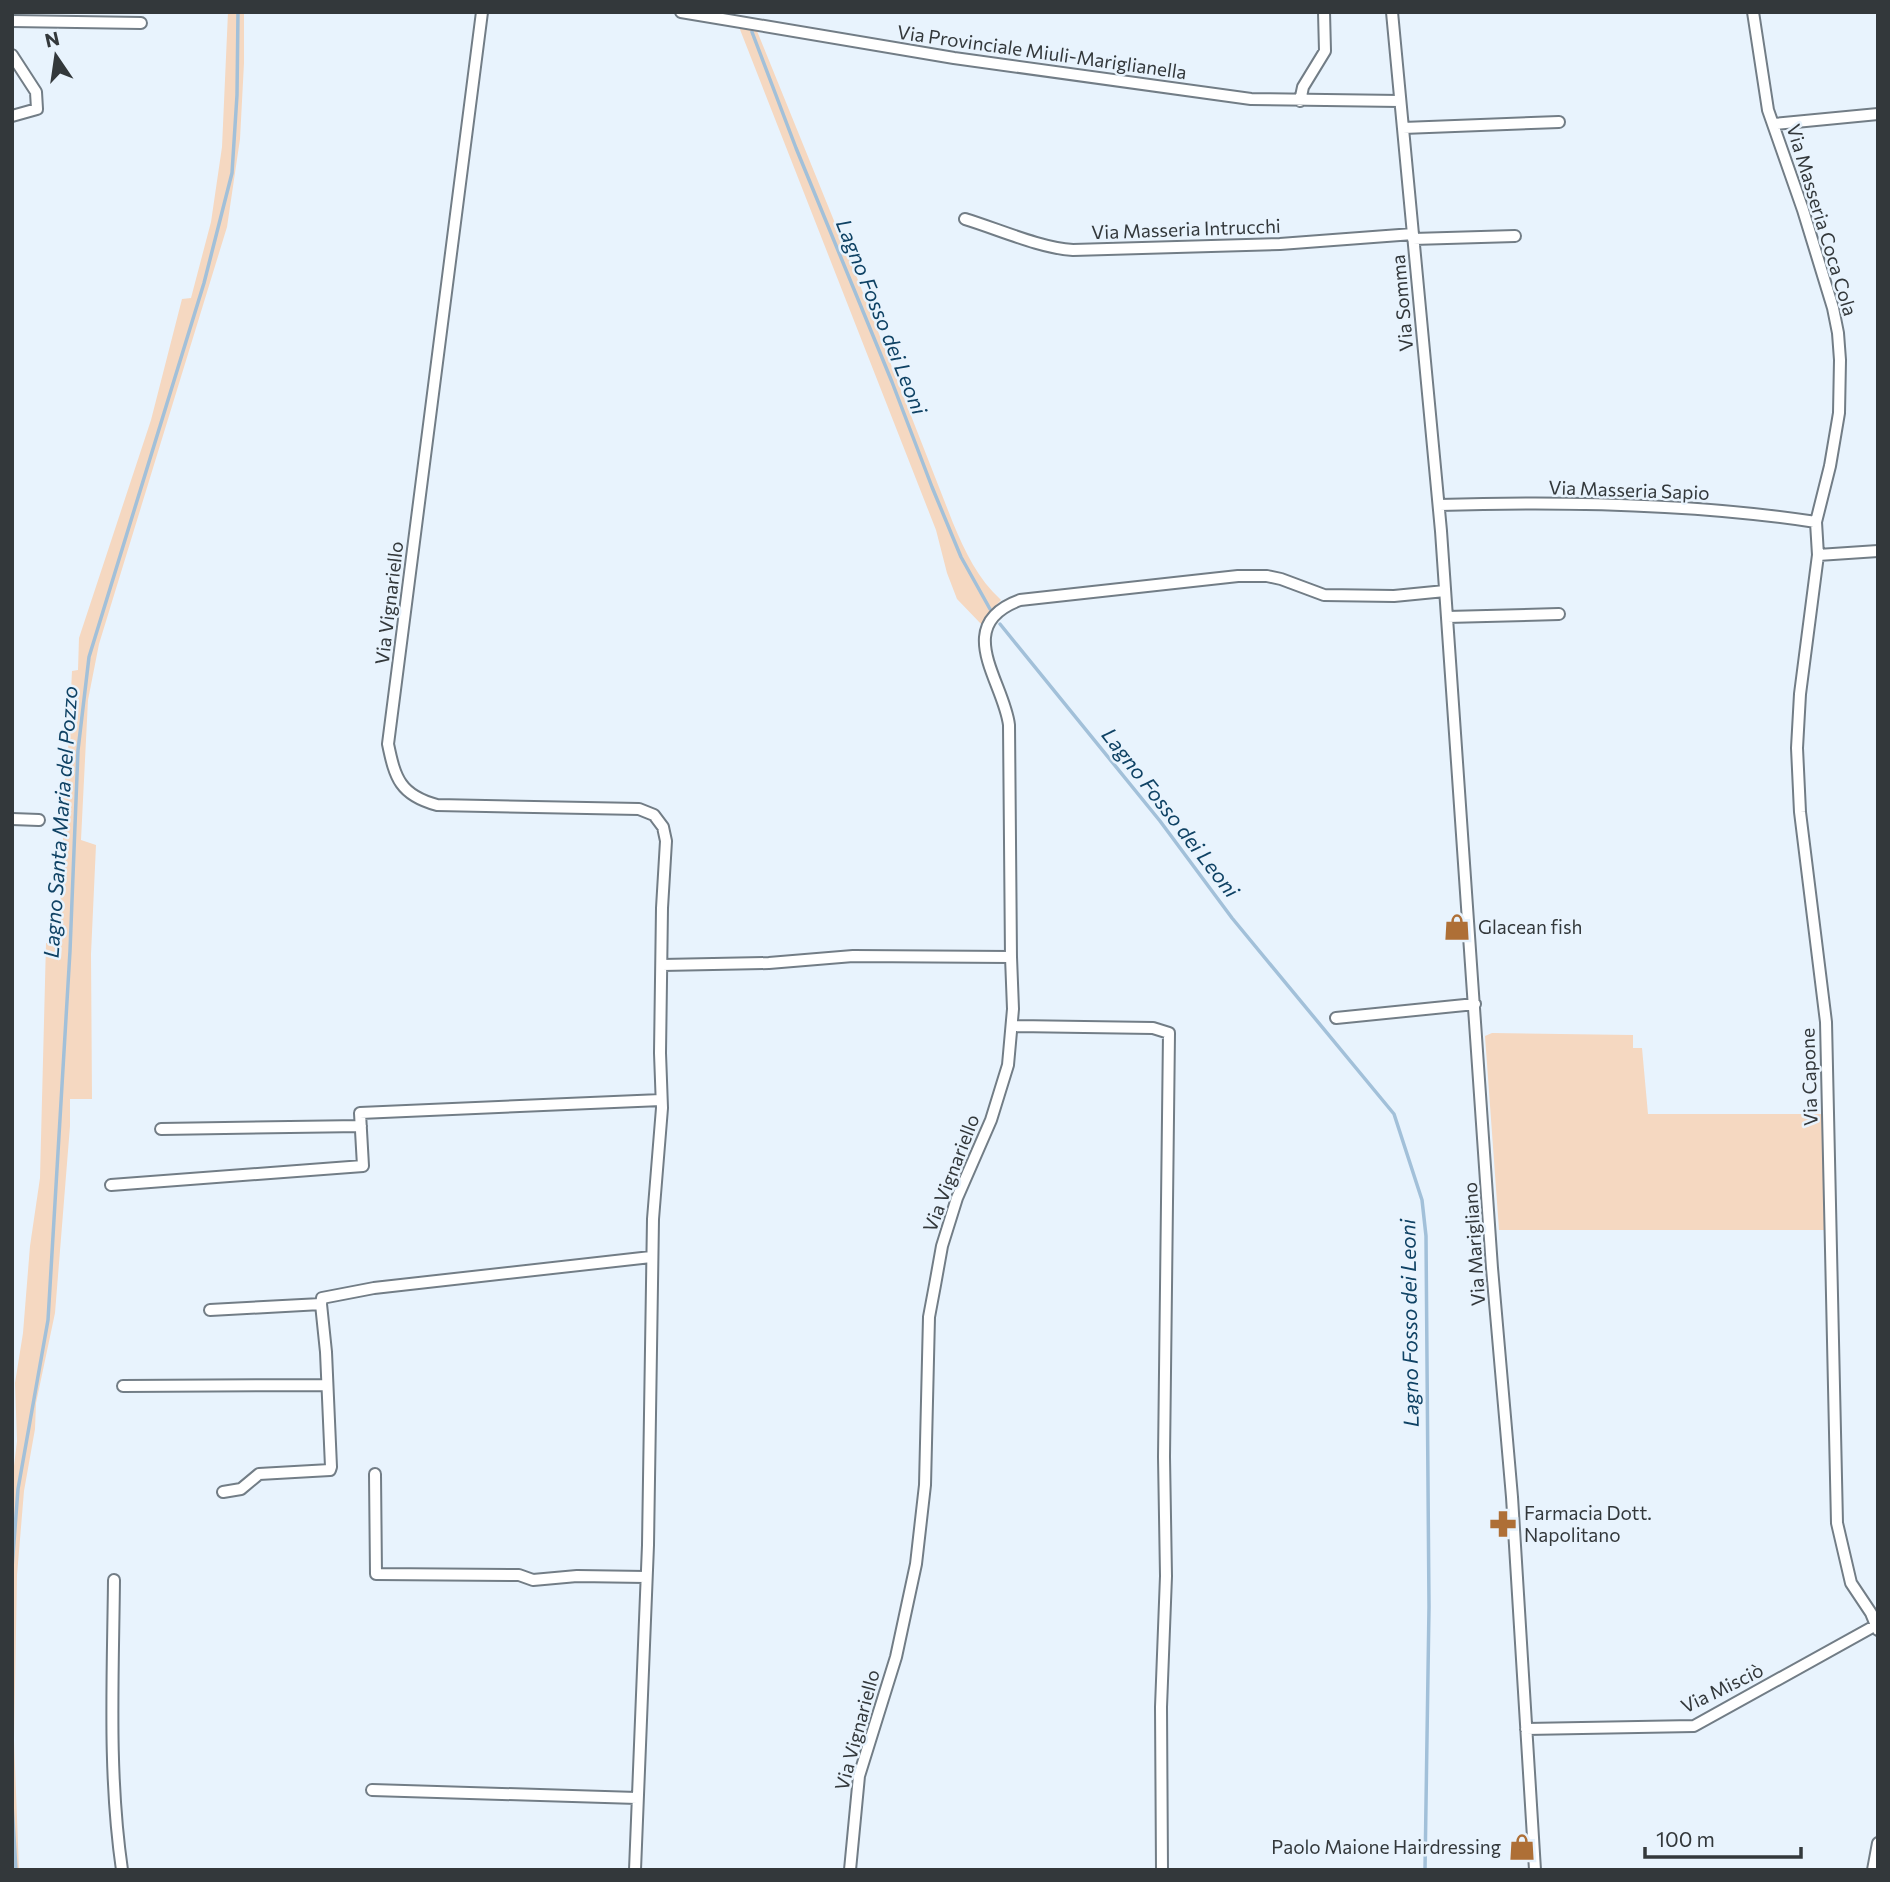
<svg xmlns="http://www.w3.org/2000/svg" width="1890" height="1882" font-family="Commissioner,sans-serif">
<rect width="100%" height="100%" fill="#e8f3fd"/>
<!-- green -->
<path fill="#f5d8c1" d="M228 12H244V63L240 139 227 227 99 644 88 700 81 840 96 845 91 954 92 1099H70V1126L55 1313 36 1403 35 1429 24 1491 17 1575 14 1740 19 1870H12V1483L17 1441 15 1383 23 1333 30 1246 40 1178 46 943H59L64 811 58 805 67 772 72 671 78 670 79 638 151 420 182 299 191 298 211 222 222 147Z
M739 27 757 31 854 270 953 523C965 552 978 579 1001 600L987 615 982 625 957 599 947 573 936 530Z
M1492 1033 1633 1035V1048H1642L1648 1114H1825L1828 1230H1499L1485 1036Z"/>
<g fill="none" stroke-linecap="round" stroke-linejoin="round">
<!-- stream -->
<path stroke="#a2c0d9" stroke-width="3.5" d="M752 32 796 148 892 382 932 487 961 557 990 609
M1000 624 1160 821 1232 918 1394 1114 1422 1200 1426 1236 1429 1607 1425 1870
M12 1568 18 1489 48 1320 70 951 78 750 89 657 204 283 232 173 237 95 238 12
M12 1804 16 1870"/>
<defs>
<path id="minor" d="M482 12 388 744C395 778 400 795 437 805L639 809 654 815 663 827 666 841 662 908 660 1053 662 1108 653 1219 648 1545 635 1870
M681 12 954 58 1251 99 1400 101
M1392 12 1441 531 1492 1268 1512 1497 1535 1870
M1753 12 1768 110 1803 210 1833 308 1838 333 1840 360 1839 413 1830 466 1816 522 1818 555 1800 694 1797 748 1800 812 1826 1022 1837 1523 1851 1583 1871 1613 1878 1630
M12 21 141 23
M12 55 36 92 37 109 12 116
M1300 101 1303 87 1325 51 1324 12
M1774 124 1878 114
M1403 128 1559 122
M965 219C998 229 1040 248 1073 250L1280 244 1413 234
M1413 239 1515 236
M1439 505C1564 501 1692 503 1816 522
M1818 555 1878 551
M1447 617 1559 614
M12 819 39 820
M1011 957 1009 725C1004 682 951 625 1020 600L1238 576H1267L1281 579 1324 595 1394 596 1445 591
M662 965 769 963 853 956 1011 957 1013 1009 1008 1065 991 1120 957 1198 942 1246 935 1285 929 1317 925 1485 916 1564 896 1657 859 1776 850 1870
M1336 1018 1475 1004
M1012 1026 1153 1028 1169 1033 1164 1457 1166 1576 1161 1707 1162 1870
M161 1129 361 1126
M111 1185 363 1166 360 1113 661 1100
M210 1310 321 1304
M123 1386 326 1385
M375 1474 376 1574 519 1575 533 1580 577 1576 646 1577
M223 1492 241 1489 259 1474 330 1470 331 1467 326 1352 321 1304 322 1298 374 1288 651 1257
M114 1580C113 1677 108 1774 122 1870
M1526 1729 1694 1726 1878 1624
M372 1790 637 1798
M1873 1870 1878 1843"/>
</defs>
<!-- minor casing -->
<use href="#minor" stroke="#727d86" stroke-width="14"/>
<!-- minor -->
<use href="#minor" stroke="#fff" stroke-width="10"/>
</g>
<!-- icons -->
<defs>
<symbol id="shop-bare" viewBox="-9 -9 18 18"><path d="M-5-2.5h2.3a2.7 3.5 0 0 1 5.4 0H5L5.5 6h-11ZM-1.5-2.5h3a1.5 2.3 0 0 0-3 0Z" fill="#ae6f36" stroke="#e8f3fd" stroke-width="2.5" paint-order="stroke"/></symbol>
<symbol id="pharmacy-bare" viewBox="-9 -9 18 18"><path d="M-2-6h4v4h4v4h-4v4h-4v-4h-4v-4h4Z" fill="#ae6f36" stroke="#e8f3fd" stroke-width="2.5" paint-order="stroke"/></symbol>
</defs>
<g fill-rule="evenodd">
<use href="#shop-bare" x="1438" y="908" width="38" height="38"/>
<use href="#pharmacy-bare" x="1484" y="1505" width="38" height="38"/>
<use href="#shop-bare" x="1503" y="1828" width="38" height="38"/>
</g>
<g text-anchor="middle" stroke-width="5" stroke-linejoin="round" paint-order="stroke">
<!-- street labels -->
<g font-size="19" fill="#33383b" stroke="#e8f3fd">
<text transform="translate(1042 52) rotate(8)" y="7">Via Provinciale Miuli-Mariglianella</text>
<text transform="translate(1822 220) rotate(73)" y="7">Via Masseria Coca Cola</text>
<text transform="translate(1186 229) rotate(-2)" y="7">Via Masseria Intrucchi</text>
<text transform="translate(1402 303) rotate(-95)" y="7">Via Somma</text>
<text transform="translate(1629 490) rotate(2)" y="7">Via Masseria Sapio</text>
<text transform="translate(389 603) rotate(-83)" y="7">Via Vignariello</text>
<text transform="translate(1809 1077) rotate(-92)" y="7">Via Capone</text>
<text transform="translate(951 1173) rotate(-69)" y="7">Via Vignariello</text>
<text transform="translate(1474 1244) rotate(-94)" y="7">Via Marigliano</text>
<text transform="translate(1722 1688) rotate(-26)" y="7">Via Misciò</text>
<text transform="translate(857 1730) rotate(-75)" y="7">Via Vignariello</text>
</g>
<!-- poi labels -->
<g font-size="19" fill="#33383b" stroke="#e8f3fd" text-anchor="start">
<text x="1478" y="934">Glacean fish</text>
<text x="1524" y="1520">Farmacia Dott.<tspan x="1524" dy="22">Napolitano</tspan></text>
<text x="1501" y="1854" text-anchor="end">Paolo Maione Hairdressing</text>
</g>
<!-- water labels -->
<g font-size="21" font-style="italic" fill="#0f4264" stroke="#e8f3fd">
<text transform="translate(881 317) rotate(68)" y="7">Lagno Fosso dei Leoni</text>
<text transform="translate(1170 813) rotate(52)" y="7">Lagno Fosso dei Leoni</text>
<text transform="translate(61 822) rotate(-86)" y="7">Lagno Santa Maria del Pozzo</text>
<text transform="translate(1410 1323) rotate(-91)" y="7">Lagno Fosso dei Leoni</text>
</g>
</g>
<!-- border -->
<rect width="1890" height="1882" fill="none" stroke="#33383b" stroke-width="28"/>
<!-- north arrow -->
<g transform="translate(56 56) rotate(347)" stroke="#e8f3fd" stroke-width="5" paint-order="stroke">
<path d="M0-5L12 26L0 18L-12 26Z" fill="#33383b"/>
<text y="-10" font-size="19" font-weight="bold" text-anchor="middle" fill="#33383b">N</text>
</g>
<!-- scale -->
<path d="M1645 1847v10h156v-10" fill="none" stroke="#33383b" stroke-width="3.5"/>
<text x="1656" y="1847" font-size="21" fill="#33383b" stroke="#e8f3fd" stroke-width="5" paint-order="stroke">100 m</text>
</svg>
